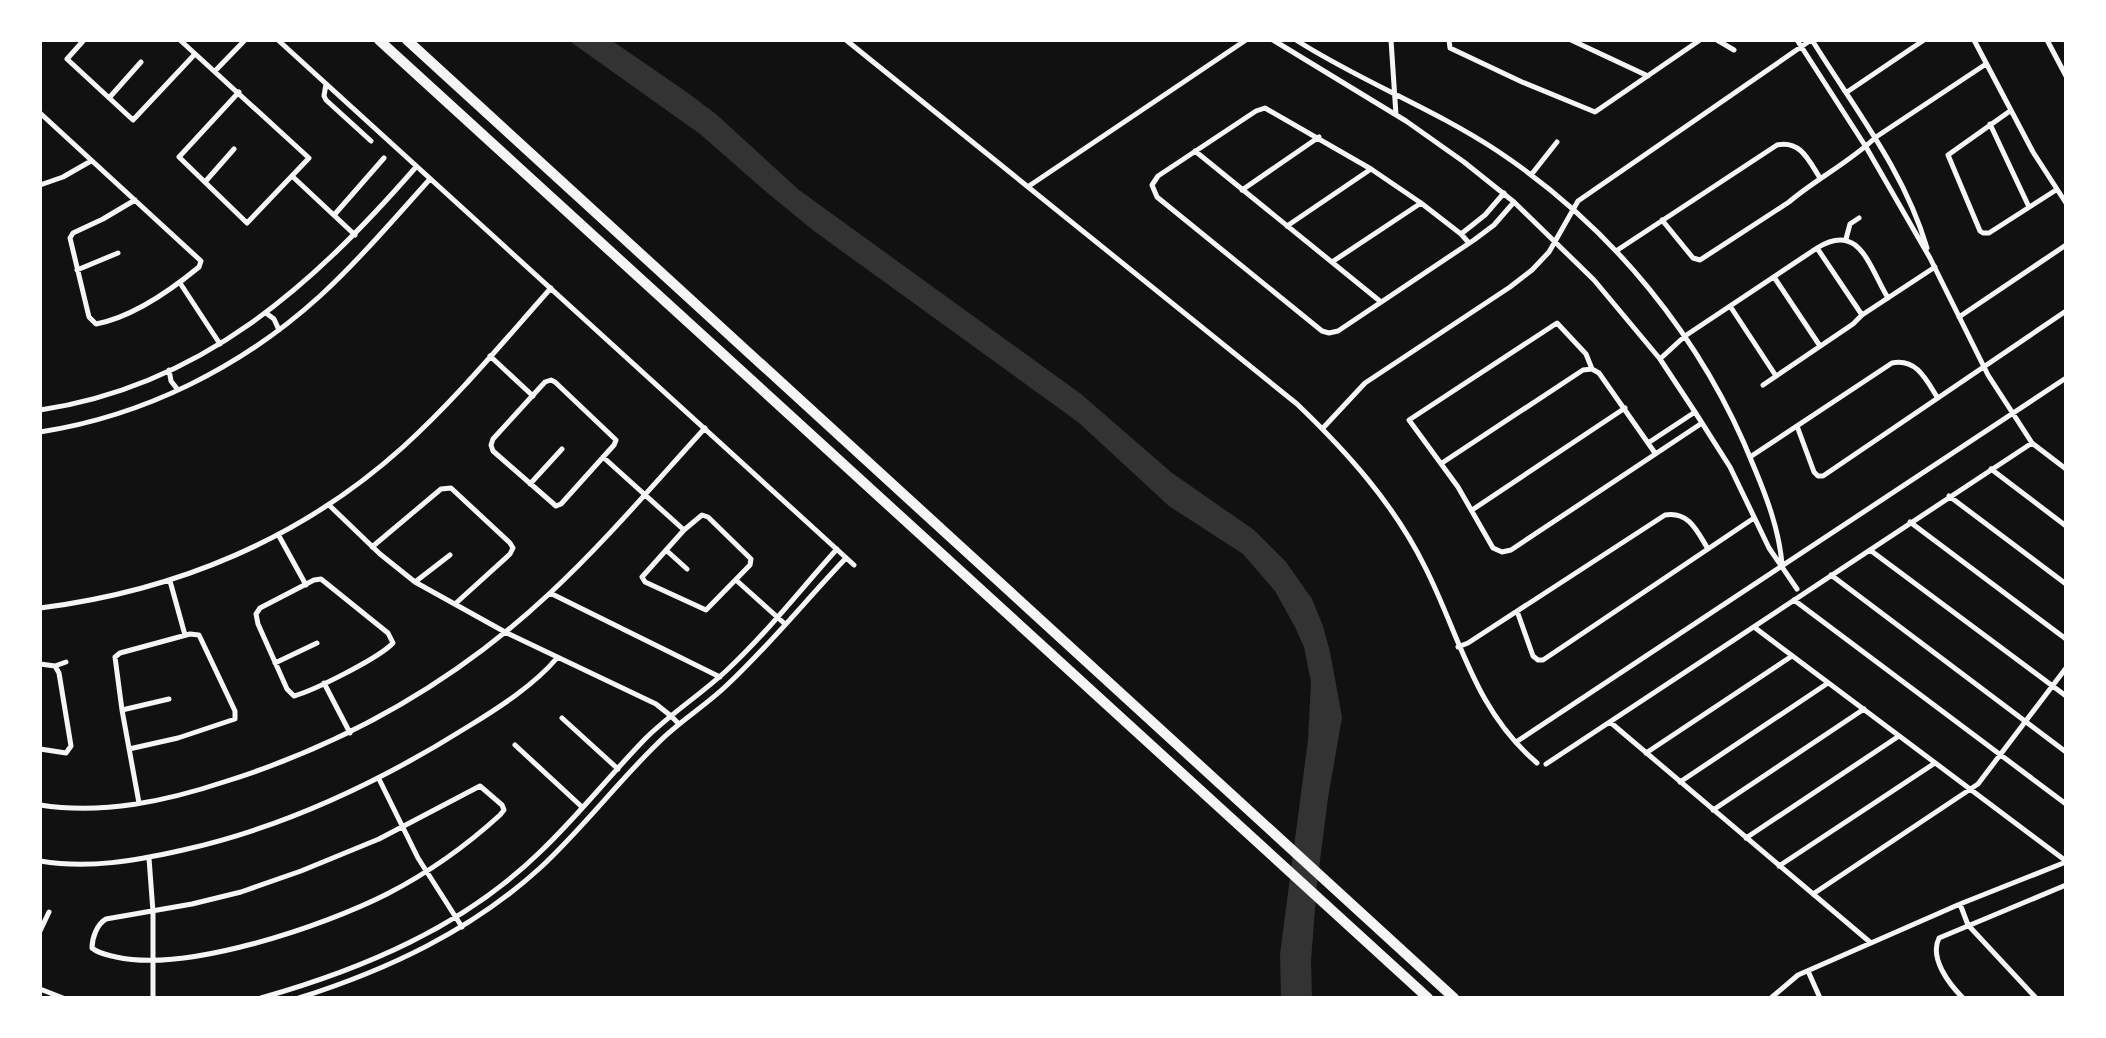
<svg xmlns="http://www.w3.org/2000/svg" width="2106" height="1038" font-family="Roboto,sans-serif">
<rect width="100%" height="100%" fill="#111"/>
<!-- water -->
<path fill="#333" d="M568 40H611L688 93 717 115 799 190 1081 394 1172 473 1254 530 1286 562 1312 599 1323 626 1330 652 1342 717 1328 798 1317 884 1311 961 1312 998H1281L1280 954 1308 740 1311 682 1304 647 1295 627 1275 591 1243 554 1169 506 1078 422 814 231 764 190 700 134Z"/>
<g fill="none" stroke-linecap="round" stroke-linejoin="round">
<!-- minor -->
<path stroke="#f5f5f5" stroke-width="5" d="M84 40 67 59 133 120 195 54
M180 40 309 158 247 223 179 157 239 92
M278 40 854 565
M846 40 1297 404C1347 452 1394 504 1425 567 1460 636 1474 710 1537 763
M1273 40 1406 121 1464 162 1514 202 1594 280 1660 359 1695 412 1730 467 1769 548 1797 589
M1296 40C1360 81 1432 108 1496 150 1611 226 1703 338 1754 467 1767 498 1779 530 1782 564
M1391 40 1396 115
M1449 40 1450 48 1522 82 1595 112 1700 40
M1571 40 1648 76
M1717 40 1734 50
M1797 40 1866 147 1930 258 1988 375 2032 443 2066 469
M1812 40C1854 108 1904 170 1927 248
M1974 40 2033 152 2066 203
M2047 40 2066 76
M2065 40 2066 41
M215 71 245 40
M326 84 324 96 326 100 371 141
M1847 92 1924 40
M109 98 141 62
M2010 111 1948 155 1980 231 1983 233H1989L2056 190
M40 113 201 261 199 267C171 290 133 317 96 324L89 317 70 238 73 233 103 219 135 200
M1990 124 2029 207
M1195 151 1381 302
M1531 175 1557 142
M292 176 355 235
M205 182 234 149
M40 185 63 177 91 161
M1029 186 1246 40
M1242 190 1319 137
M335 214 384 158
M1662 220 1693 258 1700 260 1789 202C1816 179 1850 162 1876 137L1986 64
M1287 226 1371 169
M1461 234 1485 215 1504 193
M1846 239 1850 224 1859 218
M1469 243 1461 234 1421 203 1371 169 1265 108 1256 111 1158 176 1152 185 1157 197 1322 331 1329 333 1338 331 1474 240 1494 225 1514 202
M1817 248 1862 315
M1616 251 1777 145C1801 140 1809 161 1820 178
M1332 262 1421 203
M77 270 118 253
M1774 277 1820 346
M180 283 220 344
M1730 306 1776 376
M266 313 274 319 279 330
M1959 317 2066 245
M490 356 533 396
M1660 359 1685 336 1817 248C1860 221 1869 267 1888 298
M169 370 171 381 178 390
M551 380 555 382 616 440 614 445 561 504 556 506 493 451 491 445 493 439 545 382Z
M1763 385 1853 324 1862 315 1935 267
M40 410C202 386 313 285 416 167
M1797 426 1814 472 1818 476H1823L2066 311
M1323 428 1365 383 1510 287 1532 270 1549 252 1578 201 1811 40
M40 432C144 416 242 367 320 296 359 260 394 219 430 179
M1648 443 1695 412
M1655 453 1599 373 1592 369 1586 354 1557 323 1409 420 1458 487 1493 548 1502 552 1511 550 1702 423
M603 457 684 530
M1750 457 1892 363C1916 358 1926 379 1937 397
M1442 463 1583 370 1592 369
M1991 469 2066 526
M530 484 562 449
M1949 496 2066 584
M329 505 380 554 415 582 505 632 656 704 671 716 679 724
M1472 510 1625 408
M702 515 708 517 751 559 750 565 706 610 645 582 642 577 684 530Z
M1910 522 2066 639
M279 536 306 585
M372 547 441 489 451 488 510 543 513 548 510 554 455 604
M666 550 687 569
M1870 550 2066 696
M1831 575 2066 752
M321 579 388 633 393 643C379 658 315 690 294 696L287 689 258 624 256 614 260 608 314 580Z
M736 580 785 624
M170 581 185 635
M415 582 450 555
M550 593 720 677
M1794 600 2066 804
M40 608C176 591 301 539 403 447 456 399 503 342 551 288
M1517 611 1533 656 1538 660H1543L1754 518
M1754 627 2066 861
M1458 647 1468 643 1665 515C1689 511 1697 531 1708 549
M275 663 317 643
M40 664 55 666
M55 666 66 662
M324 683 350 733
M122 710 169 699
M562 718 618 769
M1610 722 1871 943
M1516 742 2066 378
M515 745 582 807
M40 749 66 753 71 746 59 673 55 666
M129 749 178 738 235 719V711L199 635 190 634 120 653 115 657 122 710 139 803
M1646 753 1792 656
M1546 764 2032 443
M379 779 418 858 462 927
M1680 782 1828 683
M480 786 502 805 504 810 500 815C466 846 428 873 387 894 324 926 186 973 116 957 108 955 99 954 92 948 92 938 97 924 106 919L192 904 241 892 301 871 379 839Z
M40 805C103 815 167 801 227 781 347 743 457 680 549 594 604 543 654 484 705 428
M1713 810 1864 709
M1746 838 1899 736
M149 858 153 912V998
M40 861C89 869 135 861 183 850 286 827 380 782 469 726 500 707 534 685 557 658
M1779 866 1935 763
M1813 894 1978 784 2066 668
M1960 904 1968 925 2036 998
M40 931 49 912
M1808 971 1820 998
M40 989 63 998
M261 998C363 969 463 927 540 852 577 817 609 776 645 739 670 714 700 695 726 671 766 634 800 590 837 549
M299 998C387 970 471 931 540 868 582 829 616 784 657 744 678 722 704 707 726 686 769 646 806 600 846 558
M1771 998 1798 975 1960 904 2066 862
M1963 998C1949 984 1929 958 1939 938L2066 885"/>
<!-- motorway -->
<path stroke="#f5f5f5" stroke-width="10" d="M379 40 1428 998
M407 40 1454 998"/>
</g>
<!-- border -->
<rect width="2106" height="1038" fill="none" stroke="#ffffff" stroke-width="84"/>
</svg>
